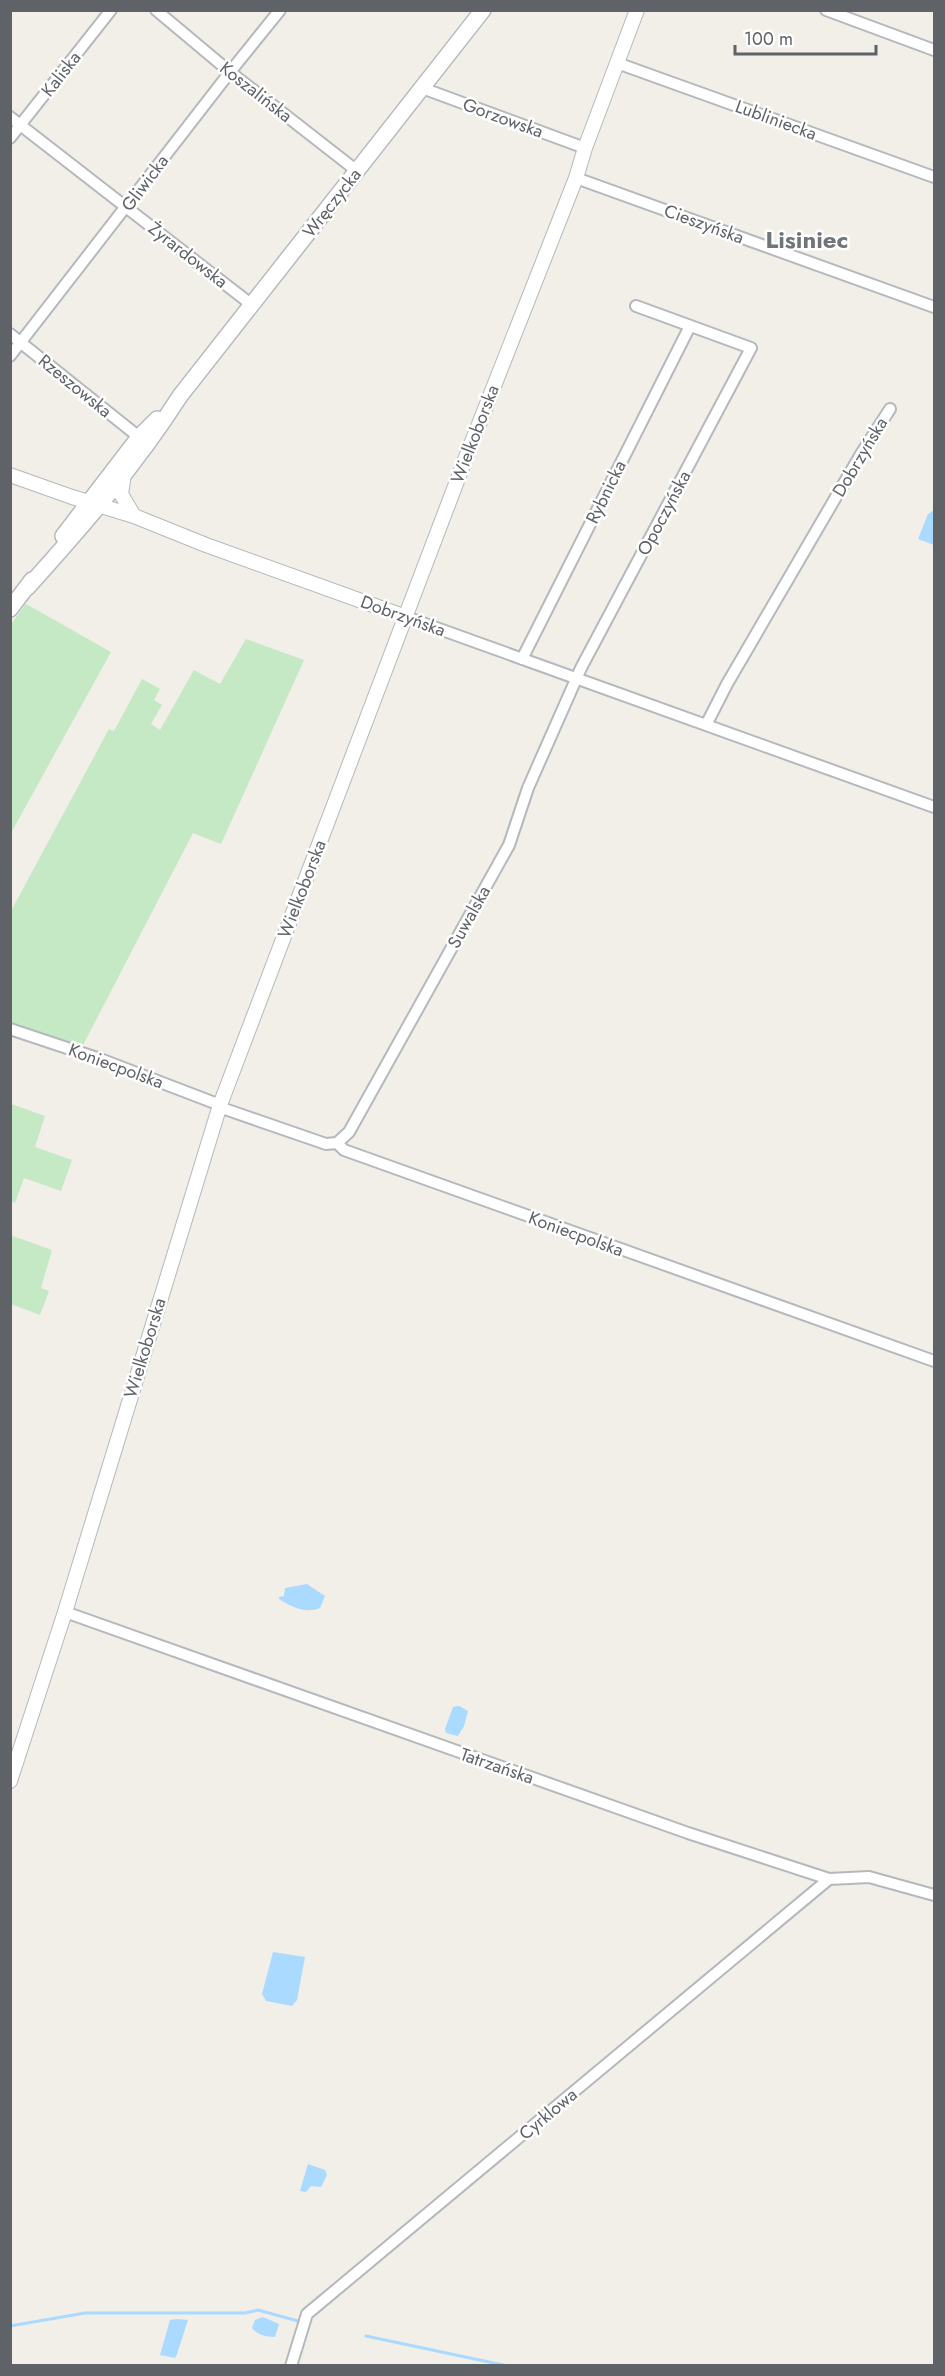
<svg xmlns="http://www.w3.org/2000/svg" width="945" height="2376" font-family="Jost,sans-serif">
<rect width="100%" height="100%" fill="#f1efe8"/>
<!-- green -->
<path fill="#c5e8c5" d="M26 604 111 652 11 833V624Z
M246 639 304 660 221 844 193 833 81 1049 11 1024V911L109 729 114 731 142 679 160 689 154 700 162 705 151 724 160 730 194 670 220 684Z
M11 1104 45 1116 35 1147 72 1160 61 1191 24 1178 15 1203 11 1201Z
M10 1235 52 1250 41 1288 49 1291 40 1315 11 1304Z"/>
<!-- water -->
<path fill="#aadaff" d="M934 510V545L918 539 928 514Z
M307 1584 325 1596 320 1608C305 1614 292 1607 279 1599V1597L284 1596 285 1588Z
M459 1706 468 1711 464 1726 458 1736 446 1733 445 1729 453 1707Z
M273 1952 305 1957 297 2000 292 2006 266 2001 262 1994Z
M308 2164 325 2170 327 2175 321 2187 311 2186 306 2192 300 2191Z
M263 2317 279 2324 275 2337C267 2337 257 2335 252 2328L255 2320Z
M177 2319 188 2320 177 2354 175 2358 160 2355 170 2320Z"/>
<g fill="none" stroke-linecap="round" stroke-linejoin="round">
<!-- stream -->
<path stroke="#aadaff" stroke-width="3" d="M10 2326 85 2313H245L258 2310 298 2321
M366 2336 508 2366"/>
<defs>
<path id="minor" d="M156 10 230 72 357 171
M826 10 934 50
M617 63 934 177
M422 88 585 148
M10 117 252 305
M10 138 111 10
M576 178 934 307
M10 334 139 437
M10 356 230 72 280 10
M406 617 934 807
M522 659 690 326
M706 725 727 684 861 454 890 409
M10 1029 100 1059 220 1105
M219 1107 326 1144 337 1143 344 1150 934 1361
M337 1143 349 1132 509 845 528 788 581 668 751 348 636 306
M65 1612 688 1833 829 1879 869 1877 934 1895
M291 2366 307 2314 829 1879"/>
<path id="tertiary" d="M124 474 121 494 134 516
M10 475 72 497 134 516 206 545 406 617
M10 1781 65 1612 220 1105 468 452 576 178 585 148 637 10"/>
<path id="secondary" d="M63 536 139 437 157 419
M27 588C82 527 136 465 180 396L483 10
M10 609 32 580"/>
</defs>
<!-- minor casing -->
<use href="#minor" stroke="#b5b8bc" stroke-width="14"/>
<!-- tertiary casing -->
<use href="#tertiary" stroke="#b5b8bc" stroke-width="16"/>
<!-- secondary casing -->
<use href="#secondary" stroke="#b6babf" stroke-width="18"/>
<!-- minor -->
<use href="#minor" stroke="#fff" stroke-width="10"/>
<!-- tertiary -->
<use href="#tertiary" stroke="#fff" stroke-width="14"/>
<!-- secondary -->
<use href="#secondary" stroke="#fff" stroke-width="15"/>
</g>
<g text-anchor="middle" stroke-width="5" stroke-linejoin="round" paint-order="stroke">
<!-- street labels -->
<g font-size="18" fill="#5f6368" stroke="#fff">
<text transform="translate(61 74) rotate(-52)" y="6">Kaliska</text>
<text transform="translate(256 92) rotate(38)" y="6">Koszalińska</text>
<text transform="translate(503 118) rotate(20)" y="6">Gorzowska</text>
<text transform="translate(776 120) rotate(20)" y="6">Lubliniecka</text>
<text transform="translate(145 183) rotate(-53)" y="6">Gliwicka</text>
<text transform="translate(332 203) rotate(-52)" y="6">Wręczycka</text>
<text transform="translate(704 224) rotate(20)" y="6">Cieszyńska</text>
<text transform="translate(188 255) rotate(38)" y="6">Żyrardowska</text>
<text transform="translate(75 386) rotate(39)" y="6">Rzeszowska</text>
<text transform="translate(475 434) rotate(-69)" y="6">Wielkoborska</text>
<text transform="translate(860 457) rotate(-59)" y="6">Dobrzyńska</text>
<text transform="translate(606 492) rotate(-64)" y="6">Rybnicka</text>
<text transform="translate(664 513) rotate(-62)" y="6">Opoczyńska</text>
<text transform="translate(403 616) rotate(20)" y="6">Dobrzyńska</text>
<text transform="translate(302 889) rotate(-69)" y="6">Wielkoborska</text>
<text transform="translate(469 917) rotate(-61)" y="6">Suwalska</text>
<text transform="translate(116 1066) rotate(20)" y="6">Koniecpolska</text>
<text transform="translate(576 1234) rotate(20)" y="6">Koniecpolska</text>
<text transform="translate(145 1348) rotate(-73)" y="6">Wielkoborska</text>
<text transform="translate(497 1766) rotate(19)" y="6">Tatrzańska</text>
<text transform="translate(548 2114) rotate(-40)" y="6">Cyrklowa</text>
</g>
<!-- district labels -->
<g font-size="24" font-weight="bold" fill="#70757a" stroke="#fff">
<text x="807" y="248">Lisiniec</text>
</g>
</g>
<!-- border -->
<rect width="945" height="2376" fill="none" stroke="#5f6368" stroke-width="24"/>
<!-- scale -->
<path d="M735 45v9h141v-9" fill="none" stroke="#5f6368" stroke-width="3"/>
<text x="744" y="45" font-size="18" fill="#5f6368" stroke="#ffffff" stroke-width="4.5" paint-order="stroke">100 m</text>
</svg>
